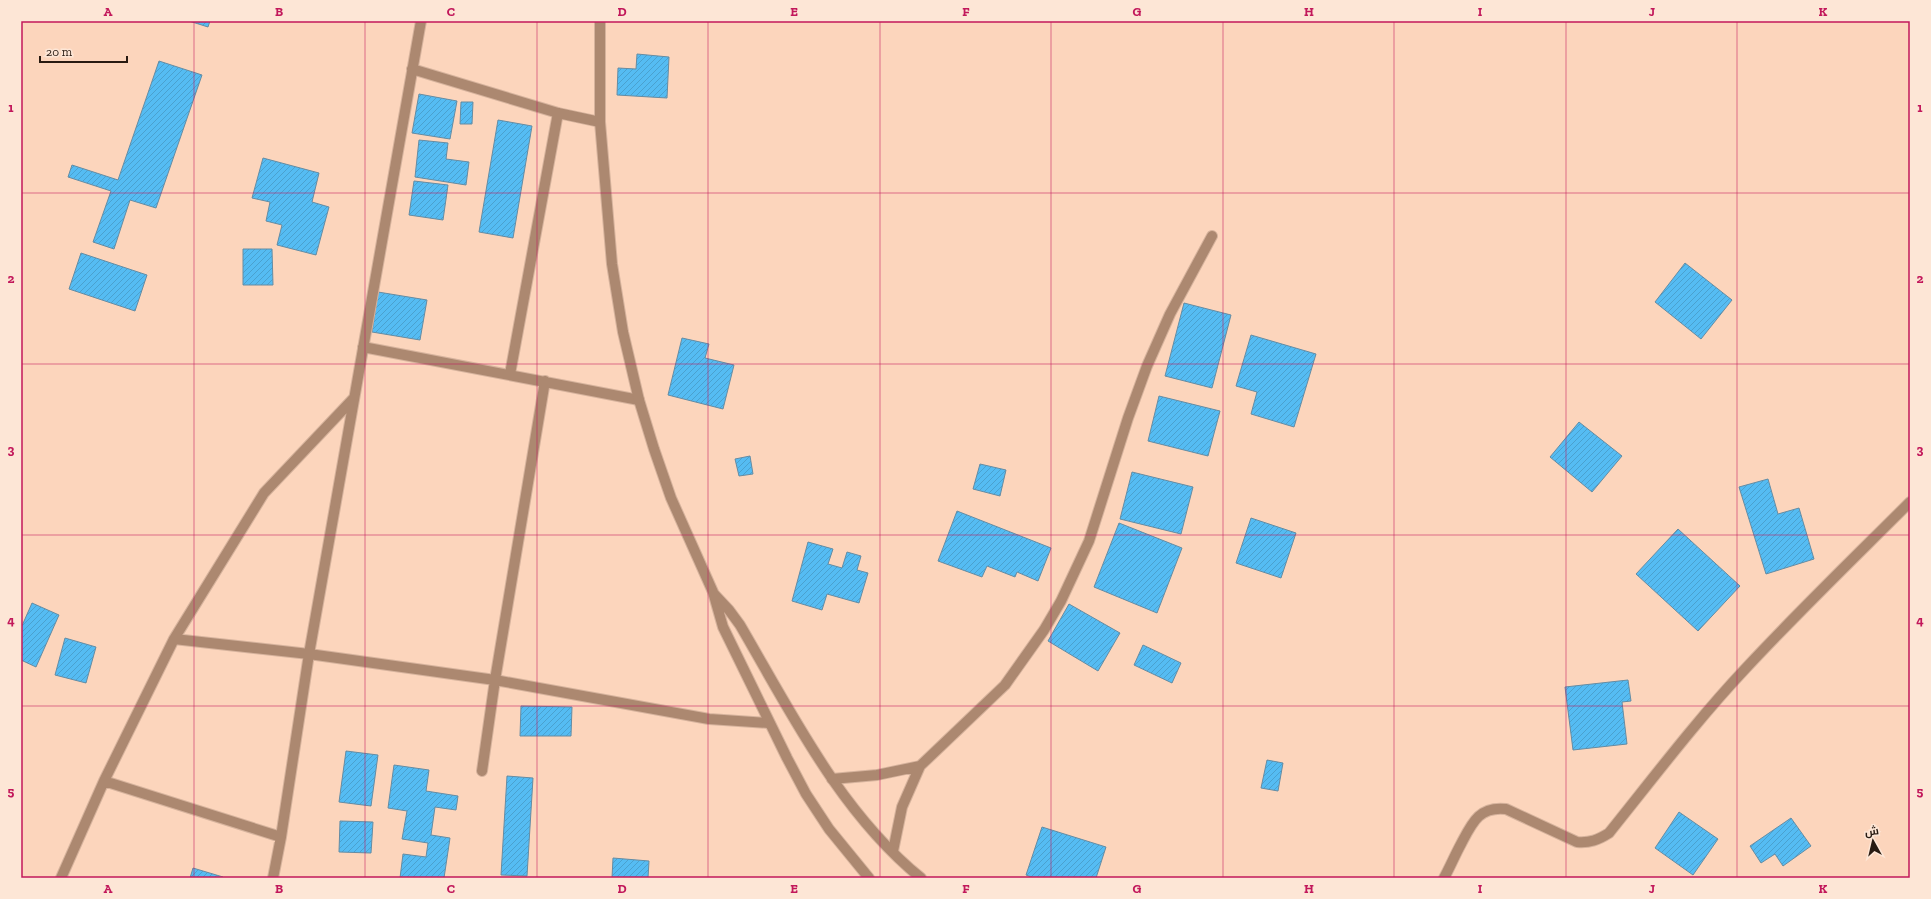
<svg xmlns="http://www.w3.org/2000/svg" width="1931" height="899" font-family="'Zilla Slab',Cairo,serif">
<defs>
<pattern id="building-hatch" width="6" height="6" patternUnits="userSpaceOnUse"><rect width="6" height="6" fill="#55bcf3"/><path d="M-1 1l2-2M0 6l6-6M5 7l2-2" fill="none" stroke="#4aa1cf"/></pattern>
</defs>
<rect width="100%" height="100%" fill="#fcd5bc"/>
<!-- building -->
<path fill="url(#building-hatch)" stroke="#658ca3" d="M189 21H210L208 27Z
M637 54 669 57 667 98 617 95 618 68 636 69Z
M159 61 202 75 156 208 130 200 114 249 93 242 111 191 68 177 72 165 118 180Z
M419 94 457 101 450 139 412 133Z
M461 102H473L472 124H460Z
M498 120 532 126 513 238 479 232Z
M419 140 448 143 446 159 469 162 466 185 415 177Z
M263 158 319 173 312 202 329 207 316 255 277 245 282 225 266 221 270 202 252 198Z
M414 181 448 185 443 220 409 215Z
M243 249H272L273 285H243Z
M81 253 147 275 135 311 69 289Z
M1685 263 1732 300 1701 339 1655 302Z
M378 292 427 300 420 340 372 332Z
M1184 303 1231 315 1212 388 1165 376Z
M1251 335 1316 354 1294 427 1251 414 1257 392 1236 386Z
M682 338 709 344 705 358 734 365 723 409 668 395Z
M1159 396 1220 411 1208 456 1148 441Z
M1579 422 1622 456 1592 492 1550 457Z
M750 456 753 474 739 476 735 459Z
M980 464 1006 470 1000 496 973 489Z
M1132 472 1193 487 1181 534 1120 519Z
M1768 479 1778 514 1799 508 1814 559 1766 574 1739 487Z
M957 511 1051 548 1038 581 1017 572 1015 577 987 566 982 577 938 561Z
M1251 518 1296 533 1281 578 1236 563Z
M1119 523 1182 548 1157 613 1094 587Z
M1678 529 1740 586 1698 631 1636 574Z
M808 542 833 549 828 564 842 568 847 552 861 556 857 570 868 573 859 603 827 594 822 610 792 601Z
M32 603 59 615 36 667 21 660V628Z
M1069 604 1120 633 1098 671 1048 641Z
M65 638 96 647 86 683 55 675Z
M1143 645 1181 663 1172 683 1134 665Z
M1628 680 1631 701 1622 702 1627 744 1573 750 1565 687Z
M521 706 572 707 571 736H520Z
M346 751 378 755 371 806 339 802Z
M1267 760 1283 763 1278 791 1261 788Z
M394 765 429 770 426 791 458 796 456 810 435 807 431 835 450 838 444 878H400L403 854 426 857 428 843 402 839 407 811 388 808Z
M507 776 533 778 527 876 501 875Z
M1679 812 1718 839 1693 875 1655 848Z
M1791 818 1811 846 1783 866 1775 854 1761 863 1750 846Z
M340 821 373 822 371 853 339 852Z
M1042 827 1106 847 1096 878H1034L1026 875Z
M613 858 649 861 648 878H612Z
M193 868 223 877V878H190Z"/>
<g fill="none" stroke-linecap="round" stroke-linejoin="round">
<defs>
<path id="minor" d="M412 69 558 113 600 122
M363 347 639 400
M510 374 558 113
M174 639 309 654 495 680 709 719 769 723
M482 771 495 680 545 381
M832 779 877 775 920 766
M104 781 281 837
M893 851 902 807 920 766 1005 685 1044 630 1061 601 1089 541 1128 418 1147 366 1170 314 1212 236
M61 878 104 781 174 639 264 493 354 398
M273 878 281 837 309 654 421 21
M1444 878C1450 867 1455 855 1461 844 1472 823 1479 806 1506 809L1577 842C1590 843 1598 840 1609 833 1654 777 1697 720 1746 668 1799 611 1855 557 1910 502"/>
<path id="tertiary" d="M600 21V122L612 264 623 332 639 400 654 449 671 498 713 592 723 627 787 758 806 794 829 829 869 878
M714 594 729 610 740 625C792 714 840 812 921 878"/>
</defs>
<!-- minor casing -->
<use href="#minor" stroke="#d6b39d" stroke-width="12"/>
<!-- tertiary casing -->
<use href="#tertiary" stroke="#d6b39d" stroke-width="12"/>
<!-- minor -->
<use href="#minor" stroke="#ac8870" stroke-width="10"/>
<!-- tertiary -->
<use href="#tertiary" stroke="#ac8870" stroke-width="10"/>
</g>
<!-- grid -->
<path fill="none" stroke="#c2185b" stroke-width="1" stroke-opacity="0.55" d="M194 21V878M365 21V878M537 21V878M708 21V878M880 21V878M1051 21V878M1223 21V878M1394 21V878M1566 21V878M1737 21V878M21 193H1910M21 364H1910M21 535H1910M21 706H1910"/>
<!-- border -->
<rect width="1931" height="899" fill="none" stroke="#fde6d6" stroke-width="44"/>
<!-- north arrow -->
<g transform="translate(1873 841) rotate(352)" stroke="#fde6d6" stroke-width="3" paint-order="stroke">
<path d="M0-3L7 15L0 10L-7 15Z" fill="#281a11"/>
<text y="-6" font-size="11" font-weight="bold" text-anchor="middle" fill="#281a11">ش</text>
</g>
<!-- scale -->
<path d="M40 56v6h87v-6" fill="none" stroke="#281a11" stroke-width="2"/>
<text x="46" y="56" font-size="12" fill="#281a11" stroke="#fde6d6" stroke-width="3" paint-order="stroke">20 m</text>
<rect x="22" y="22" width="1887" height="855" fill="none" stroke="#c2185b" stroke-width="1.5"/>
<g font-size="13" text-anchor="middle" font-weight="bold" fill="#c2185b">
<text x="108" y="16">A</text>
<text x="279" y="16">B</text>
<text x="451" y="16">C</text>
<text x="622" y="16">D</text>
<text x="794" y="16">E</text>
<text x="966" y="16">F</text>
<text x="1137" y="16">G</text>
<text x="1309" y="16">H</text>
<text x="1480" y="16">I</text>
<text x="1652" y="16">J</text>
<text x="1823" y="16">K</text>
<text x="11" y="112">1</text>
<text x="1920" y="112">1</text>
<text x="11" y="283">2</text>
<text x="1920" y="283">2</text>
<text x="11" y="454">3</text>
<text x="1920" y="454">3</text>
<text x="11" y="625">4</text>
<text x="1920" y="625">4</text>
<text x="11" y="796">5</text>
<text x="1920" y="796">5</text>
<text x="108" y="893">A</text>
<text x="279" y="893">B</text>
<text x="451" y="893">C</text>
<text x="622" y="893">D</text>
<text x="794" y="893">E</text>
<text x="966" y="893">F</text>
<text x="1137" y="893">G</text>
<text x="1309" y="893">H</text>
<text x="1480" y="893">I</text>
<text x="1652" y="893">J</text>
<text x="1823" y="893">K</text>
</g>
</svg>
